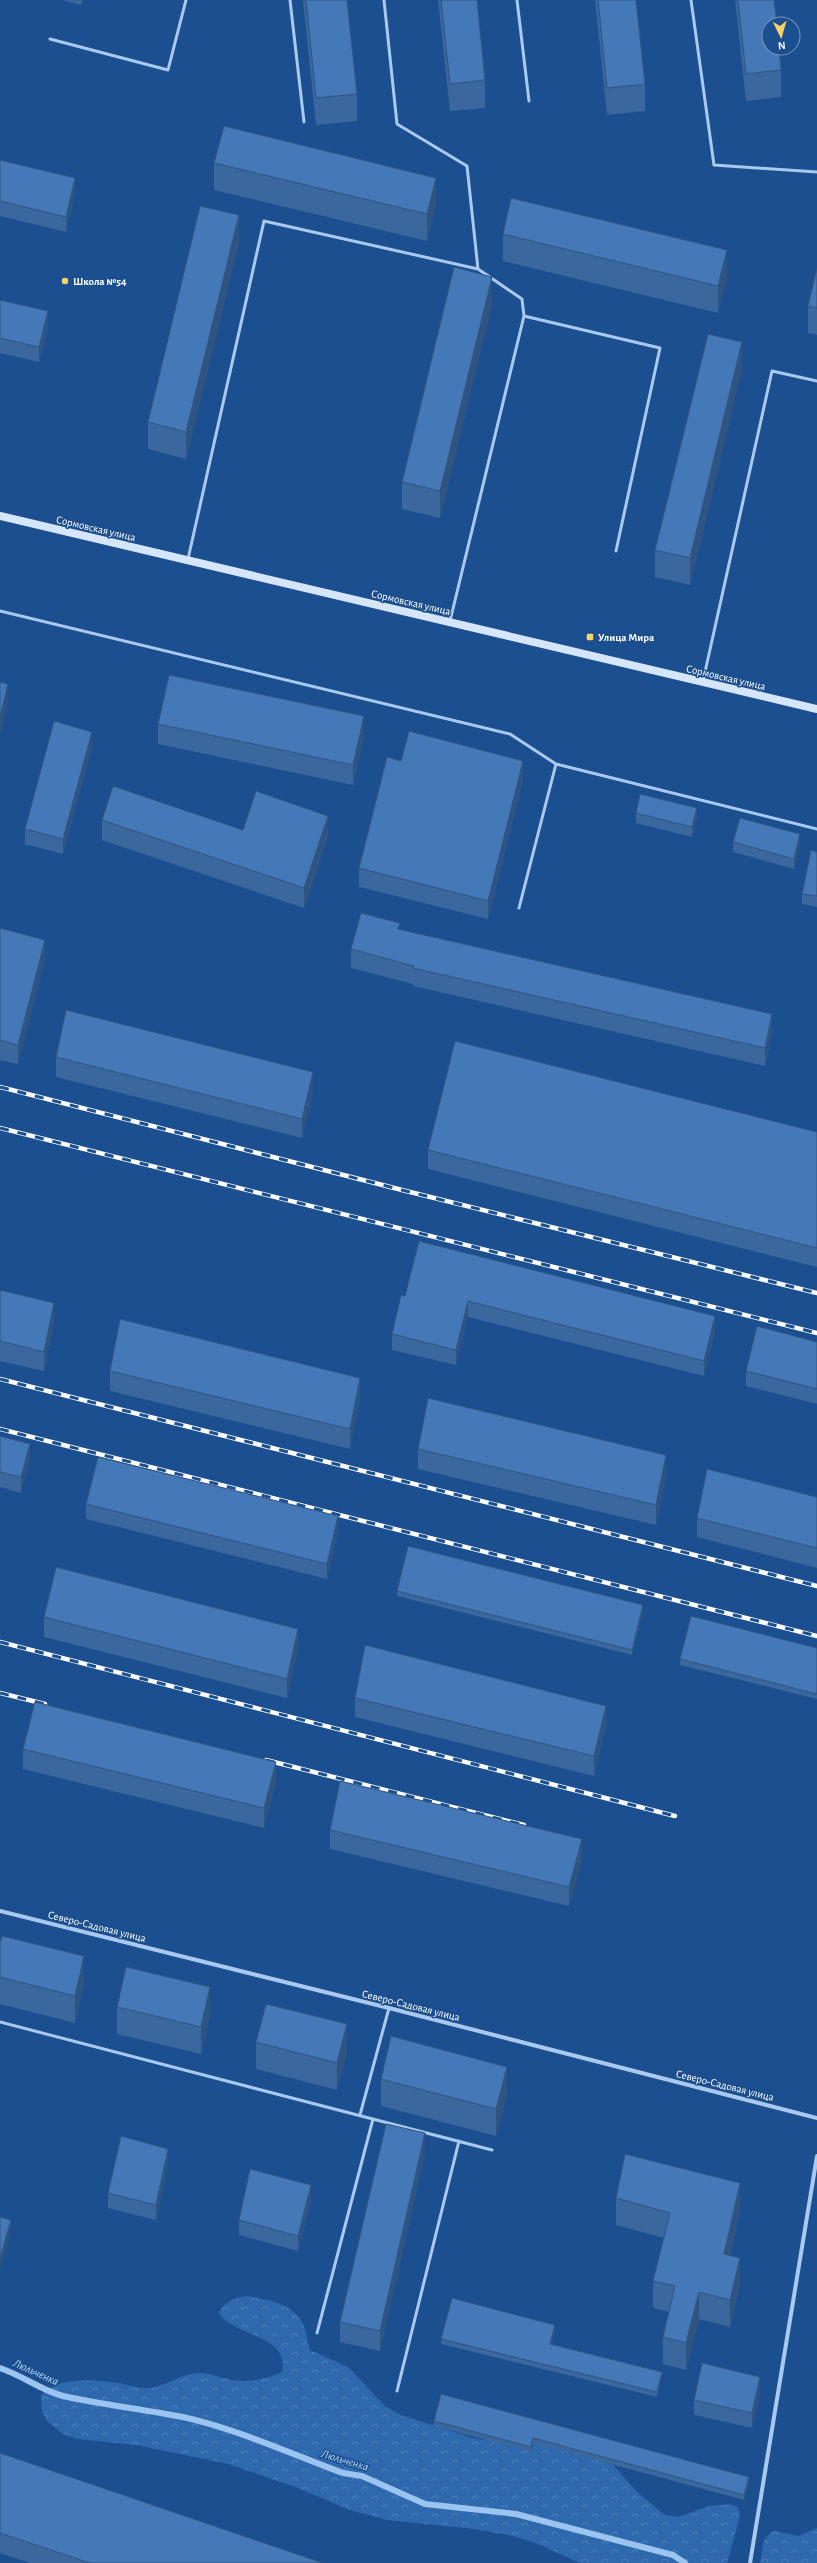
<svg xmlns="http://www.w3.org/2000/svg" width="817" height="2563" font-family="'Alegreya Sans',sans-serif">
<defs>
<pattern id="forest-crowns" width="20" height="18" patternUnits="userSpaceOnUse"><rect width="20" height="18" fill="#2e69ad"/><path d="M2 6a3 3 0 1 1 6 0M12 15a3 3 0 1 1 6 0" fill="none" stroke="#4d80b9"/></pattern>
</defs>
<rect width="100%" height="100%" fill="#1b4f8f"/>
<!-- forest -->
<path fill="url(#forest-crowns)" d="M247 2296C269 2300 294 2303 304 2326 307 2334 307 2342 310 2350L348 2367 385 2406 401 2415 473 2438 498 2442 530 2441 609 2460 636 2491 665 2515 678 2517 709 2506 730 2504 738 2507 740 2516 727 2563H580L538 2544 513 2536 474 2529 387 2520 350 2510 295 2487 228 2464 136 2445 77 2439 63 2434 47 2421 42 2411 41 2395C61 2375 97 2380 123 2384 132 2386 141 2389 150 2388 169 2385 183 2372 202 2373 212 2374 222 2378 232 2380 249 2383 267 2379 282 2372 290 2334 233 2337 219 2313 224 2301 235 2298 247 2296Z
M817 2528V2563H760L764 2540 771 2532 775 2531 798 2536Z"/>
<g fill="none" stroke-linecap="round" stroke-linejoin="round">
<!-- stream -->
<path stroke="#9cc4f0" stroke-width="6" d="M0 2368C22 2375 40 2390 63 2396 103 2405 143 2409 183 2417 237 2429 291 2454 343 2473L362 2476 425 2504 516 2514 673 2555 685 2563"/>
<!-- lane -->
<path stroke="#a9c9ee" stroke-width="3" d="M290 0 304 122
M517 0 529 101
M691 0 714 165 817 172
M50 39 168 70 186 0
M478 269 522 299 524 316
M188 559 264 221 478 269 467 166 397 124 384 0
M0 611 510 734 556 764 817 829
M450 621 524 316 660 348 616 551
M703 681 772 371 817 381
M519 908 556 764
M0 2022 492 2150
M360 2115 389 2008
M317 2333 373 2119
M397 2391 459 2141"/>
<!-- street -->
<path stroke="#a9c9ee" stroke-width="4" d="M0 1911 389 2008 817 2118
M750 2563 817 2156"/>
<!-- secondary -->
<path stroke="#d6e6fa" stroke-width="8" d="M0 516 817 709"/>
<defs>
<path id="rail" d="M0 1087 402 1190 817 1293
M0 1128 817 1333
M0 1379 817 1586
M0 1429 817 1636
M0 1642 675 1816
M0 1693 45 1704
M266 1760 524 1825"/>
</defs>
<!-- rail casing -->
<use href="#rail" stroke="#fff" stroke-width="4.5"/>
<!-- rail -->
<use href="#rail" stroke="#1b4f8f" stroke-width="3" stroke-dasharray="9" stroke-linecap="butt"/>
</g>
<!-- wall -->
<path fill="#3a679d" d="M62 0H83L81 5Z
M303 0H347L357 94V121L316 125Z
M438 0H477L485 80V108L450 111Z
M595 0H636L645 84V111L607 115Z
M735 0H774L781 70V97L746 101Z
M0 160 75 193 66 232 0 216Z
M214 163 436 205 427 241 214 190Z
M503 234 727 277 718 313 503 261Z
M239 242 186 459 148 449V422Z
M817 268V335L808 333V306Z
M0 300 48 327 39 362 0 353Z
M492 304 440 518 402 509V482Z
M742 369 690 585 655 577V550Z
M158 724 364 735 353 785 158 744Z
M92 747 63 854 25 844V829Z
M401 761 523 779 488 919 359 887V868Z
M636 813 697 818 692 837 636 823Z
M102 820 243 830 328 835 304 908 102 840Z
M733 842 800 845 794 869 733 852Z
M817 852V907L802 904V894Z
M0 928 45 959 18 1064 0 1060Z
M400 930 772 1033 765 1066 413 986V984L351 968V949Z
M56 1057 313 1092 302 1138 56 1077Z
M817 1132V1267L428 1169V1150Z
M419 1241 715 1331 704 1376 468 1317 456 1365 392 1350V1334L405 1296Z
M0 1290 54 1322 44 1371 0 1361Z
M817 1342V1404L746 1386V1371Z
M110 1371 360 1398 350 1449 110 1391Z
M0 1436 30 1459 21 1493 0 1487Z
M418 1449 666 1475 656 1525 418 1469Z
M817 1497V1568L697 1537V1518Z
M86 1504 338 1532 327 1579 86 1519Z
M397 1591 643 1610 632 1655 397 1596Z
M44 1617 298 1648 287 1698 44 1637Z
M817 1648V1699L680 1665V1659Z
M355 1698 606 1725 594 1776 355 1717Z
M23 1749 276 1782 264 1828 23 1769Z
M330 1830 582 1859 569 1906 330 1849Z
M0 1943 84 1984 75 2023 0 2004Z
M117 2007 210 2014 201 2054 117 2034Z
M256 2042 347 2051 337 2090 256 2069Z
M381 2079 507 2094 496 2136 381 2106Z
M425 2153 380 2351 340 2342V2322Z
M168 2164 156 2220 108 2208V2193Z
M616 2198 740 2210 730 2255 740 2285 730 2327 699 2319 686 2370 663 2364V2337L669 2312 653 2308V2281L664 2238 616 2225Z
M311 2200 298 2251 239 2235V2220Z
M555 2330 551 2344 662 2377 657 2397 441 2344V2339Z
M760 2392 752 2428 694 2415V2400Z
M441 2394 749 2482 744 2500 533 2443 531 2452 434 2426V2421Z
M0 2453 323 2563H30L0 2553Z"/>
<!-- shaded-wall -->
<path fill="#305480" d="M75 178V193L66 232V217Z
M436 178V205L427 241V214Z
M239 215V242L186 459V432Z
M727 250V277L718 313V286Z
M492 277V304L440 518V491Z
M48 311V327L39 362V347Z
M742 342V369L690 585V558Z
M8 684V703L0 737V717Z
M364 716V735L353 785V765Z
M92 732V747L63 854V839Z
M523 761V779L488 919V901Z
M697 808V818L692 837V827Z
M328 816V835L304 908V888Z
M800 834V845L794 869V859Z
M45 940V959L18 1064V1045Z
M772 1014V1033L765 1066V1048Z
M313 1072V1092L302 1138V1119Z
M468 1301V1317L456 1365V1350Z
M54 1303V1322L44 1371V1352Z
M715 1316V1331L704 1376V1361Z
M360 1378V1398L350 1449V1429Z
M30 1444V1459L21 1493V1477Z
M666 1455V1475L656 1525V1505Z
M338 1516V1532L327 1579V1564Z
M643 1605V1610L632 1655V1650Z
M298 1629V1648L287 1698V1679Z
M606 1706V1725L594 1776V1756Z
M276 1762V1782L264 1828V1808Z
M582 1839V1859L569 1906V1887Z
M84 1956V1984L75 2023V1996Z
M210 1987V2014L201 2054V2027Z
M347 2024V2051L337 2090V2063Z
M507 2067V2094L496 2136V2109Z
M425 2133V2153L380 2351V2331Z
M168 2149V2164L156 2220V2205Z
M740 2183V2210L724 2281V2254Z
M311 2185V2200L298 2251V2236Z
M11 2220V2232L0 2270V2258Z
M740 2258V2285L730 2327V2300Z
M699 2292V2319L686 2370V2343Z
M555 2325V2330L550 2349V2344Z
M662 2372V2377L657 2397V2392Z
M760 2377V2392L752 2428V2413Z
M533 2438V2443L531 2452V2447Z
M749 2477V2482L744 2500V2495Z"/>
<!-- building -->
<path fill="#4478b7" stroke="#305480" d="M306 0H347L357 94 316 98Z
M441 0H477L485 80 450 84Z
M598 0H636L645 84 607 88Z
M738 0H774L777 24H769V48H779L781 70 746 74Z
M224 126 436 178 427 214 214 163Z
M0 160 75 178 66 217 0 201Z
M511 198 727 250 718 286 503 234Z
M200 206 239 215 186 432 148 422Z
M454 267 492 277 440 491 402 482Z
M817 268V308L808 306Z
M0 300 48 311 39 347 0 338Z
M708 334 742 342 690 558 655 550Z
M169 675 364 716 353 765 158 724Z
M0 682 8 684 0 717Z
M54 721 92 732 63 839 25 829Z
M409 731 523 761 488 901 359 868 387 757 401 761Z
M113 786 243 830 256 791 328 816 304 888 102 820Z
M640 794 697 808 692 827 636 813Z
M740 818 800 834 794 859 733 842Z
M811 850 817 852V896L802 894Z
M361 913 400 923 398 929 772 1014 765 1048 413 968 414 966 351 949Z
M0 928 45 940 18 1045 0 1040Z
M66 1010 313 1072 302 1119 56 1057Z
M455 1041 817 1132V1248L428 1150Z
M419 1241 715 1316 704 1361 468 1301 456 1350 392 1334 401 1295 405 1296Z
M0 1290 54 1303 44 1352 0 1341Z
M120 1319 360 1378 350 1429 110 1371Z
M757 1326 817 1342V1389L746 1371Z
M428 1398 666 1455 656 1505 418 1449Z
M0 1436 30 1444 21 1477 0 1472Z
M98 1457 338 1516 327 1564 86 1504Z
M707 1469 817 1497V1548L697 1518Z
M408 1546 643 1605 632 1650 397 1591Z
M56 1567 298 1629 287 1679 44 1617Z
M691 1616 817 1648V1694L680 1659Z
M365 1645 606 1706 594 1756 355 1698Z
M35 1702 276 1762 264 1808 23 1749Z
M340 1781 582 1839 569 1887 330 1830Z
M2 1936 84 1956 75 1996 0 1977V1943Z
M126 1967 210 1987 201 2027 117 2007Z
M266 2004 347 2024 337 2063 256 2042Z
M391 2036 507 2067 496 2109 381 2079Z
M386 2124 425 2133 380 2331 340 2322Z
M121 2136 168 2149 156 2205 108 2193Z
M625 2154 740 2183 724 2254 740 2258 730 2300 699 2292 686 2343 663 2337 675 2286 653 2281 670 2213 616 2198Z
M250 2169 311 2185 298 2236 239 2220Z
M0 2217 11 2220 0 2258Z
M452 2298 555 2325 550 2344 662 2372 657 2392 441 2339Z
M702 2363 760 2377 752 2413 694 2400Z
M441 2394 749 2477 744 2495 533 2438 531 2447 434 2421Z
M0 2453 323 2563H90L0 2533Z"/>
<!-- markers -->
<g fill="#ffd166" stroke="#1b4f8f" stroke-width="1.5">
<circle cx="65" cy="281" r="4"/>
<rect x="586" y="633" width="8" height="8" rx="2"/>
</g>
<g text-anchor="middle" stroke-width="3" stroke-linejoin="round" paint-order="stroke">
<!-- poi labels -->
<g font-size="11" font-weight="bold" fill="#fff" stroke="#1b4f8f" text-anchor="start">
<text x="73" y="285">Школа №54</text>
<text x="598" y="641">Улица Мира</text>
</g>
<!-- street labels -->
<g font-size="11" fill="#fff" stroke="#1b4f8f">
<text transform="translate(96 528) rotate(13)" y="4">Сормовская улица</text>
<text transform="translate(411 602) rotate(13)" y="4">Сормовская улица</text>
<text transform="translate(726 677) rotate(13)" y="4">Сормовская улица</text>
<text transform="translate(97 1926) rotate(14)" y="4">Северо-Садовая улица</text>
<text transform="translate(411 2005) rotate(14)" y="4">Северо-Садовая улица</text>
<text transform="translate(725 2085) rotate(14)" y="4">Северо-Садовая улица</text>
</g>
<!-- water labels -->
<g font-size="12" font-style="italic" fill="#b5d3f5" stroke="#1b4f8f">
<text transform="translate(36 2372) rotate(24)" y="4">Люльченка</text>
<text transform="translate(345 2460) rotate(17)" y="4">Люльченка</text>
</g>
</g>
<!-- north arrow -->
<g transform="translate(781 36) rotate(175)"><circle r="19" fill="#1b4f8f" stroke="#7695bc"/>
<path d="M0-3L7 15L0 10L-7 15Z" fill="#ffd166"/>
<text y="-6" font-size="11" font-weight="bold" text-anchor="middle" fill="#ffffff">N</text>
</g>
</svg>
